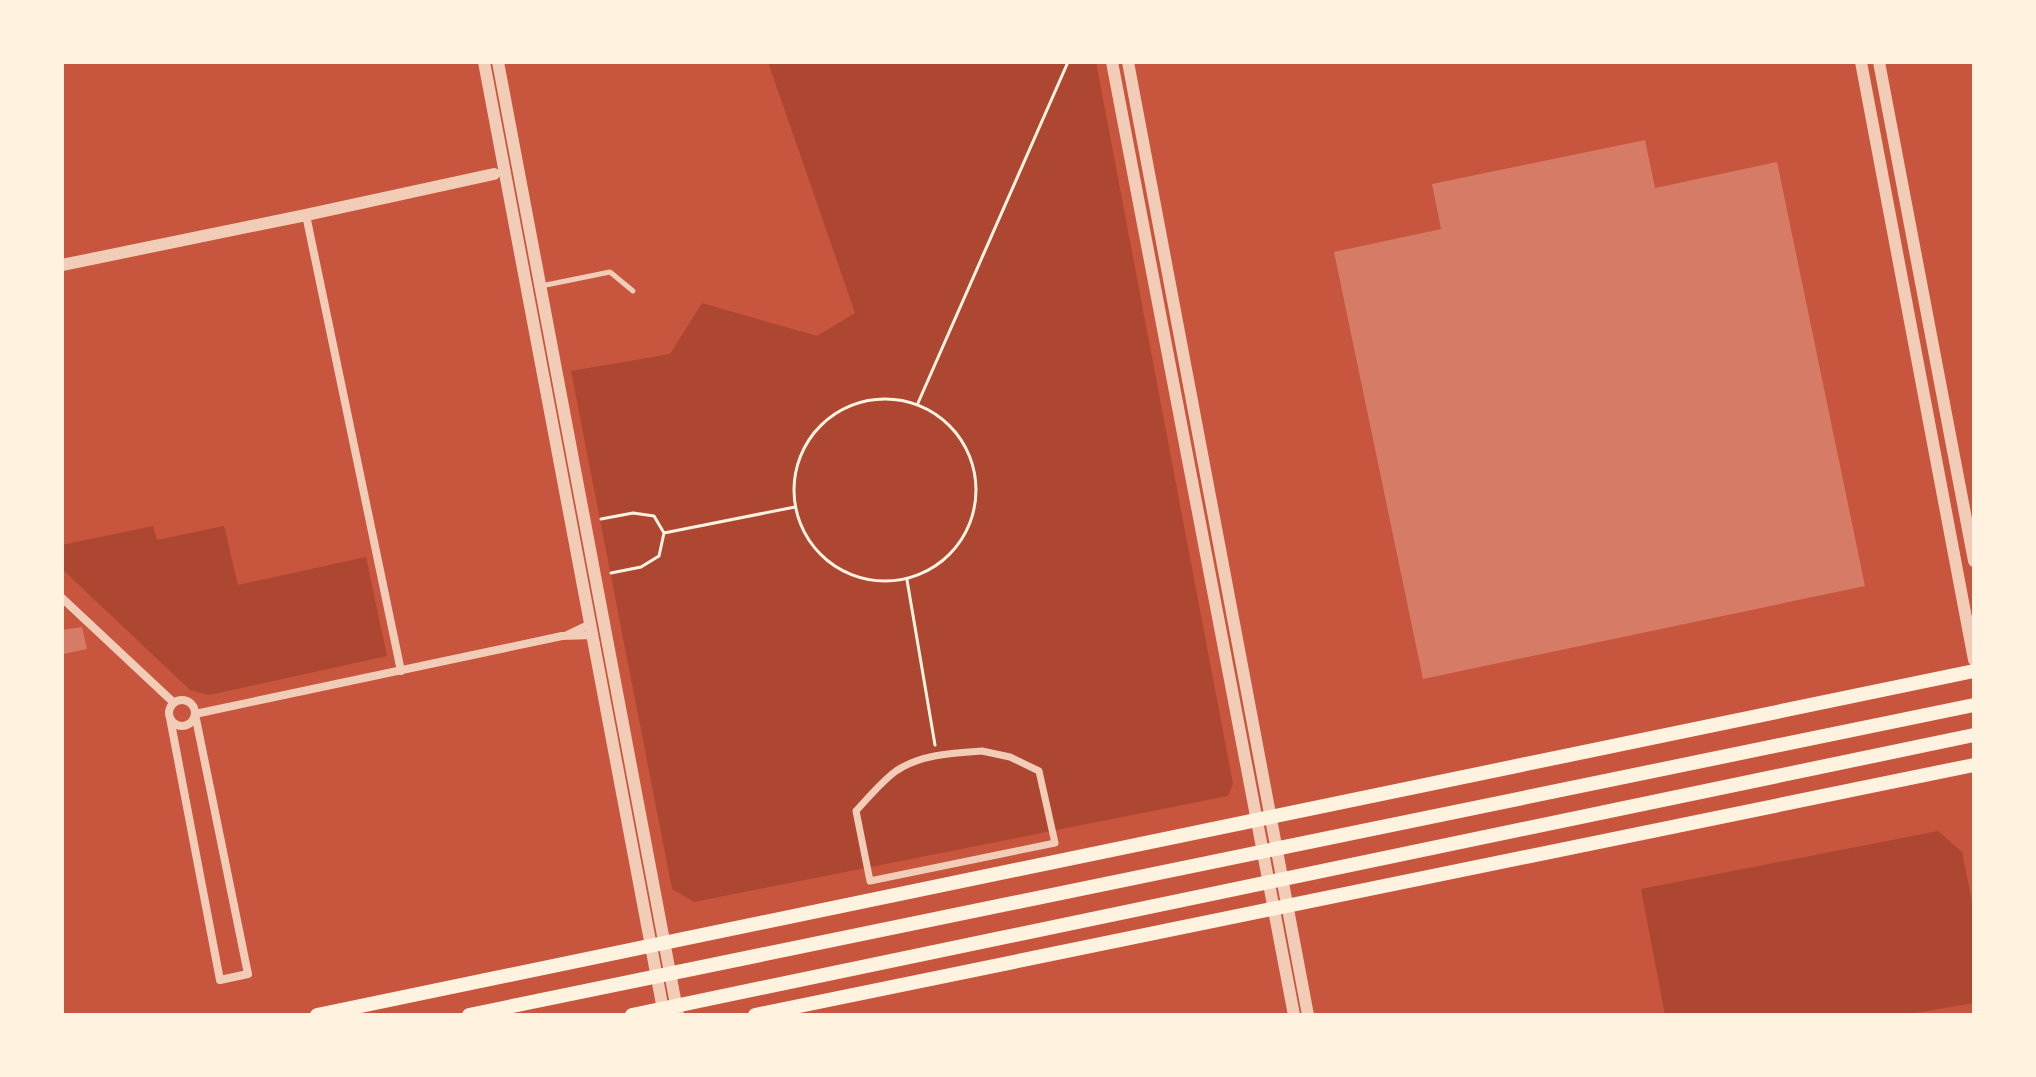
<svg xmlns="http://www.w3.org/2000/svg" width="2036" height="1077" font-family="'Zilla Slab',serif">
<rect width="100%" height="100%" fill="#c8553d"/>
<!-- green -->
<path fill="#ae4732" d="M768 62H1096L1233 784 1228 796 694 902 672 889 571 371 670 354 702 303 817 336 855 313Z
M153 526 157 540 224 526 238 585 366 557 387 656 209 695 190 690 62 569V545Z
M1938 831 1962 852 1974 911V1003L1903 1015H1665L1641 889Z"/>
<!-- building -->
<path fill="#d67c66" d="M1645 140 1655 188 1777 162 1865 586 1423 679 1334 252 1441 229 1432 184Z
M82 627 87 649 64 654 62 652V630Z"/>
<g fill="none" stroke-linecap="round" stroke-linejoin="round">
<!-- path -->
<path stroke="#fff3e0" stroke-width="3" d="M794 490a91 91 0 1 1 182 0a91 91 0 1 1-182 0Z
M918 403 1068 62
M601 519 633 513 654 516 664 533 795 507
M611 573 641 567 659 556 664 533
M907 580 935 745"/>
<!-- service -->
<path stroke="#f1ccb7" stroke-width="5" d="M541 286 610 272 633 291"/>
<!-- pedestrian -->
<path stroke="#f1ccb7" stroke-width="7" d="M982 751 1010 757 1039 771 1055 843 870 881 856 811C869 797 881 782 896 771 921 754 954 753 982 751Z"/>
<!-- minor -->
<path stroke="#f1ccb7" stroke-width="8" d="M306 215 401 671
M62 598 173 702
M567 635 590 624
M169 713a13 13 0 1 1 26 0a13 13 0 1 1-26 0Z
M170 718 220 980 248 974 195 714 562 636 593 635"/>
<!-- tertiary -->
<path stroke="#f1ccb7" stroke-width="12" d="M484 62 664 1015
M498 62 678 1015
M1112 62 1294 1015
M1128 62 1308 1015
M1861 62 1974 660
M1879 62 1974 561
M62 265 306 215 494 174"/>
<!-- secondary -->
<path stroke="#fff3e0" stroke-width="14" d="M317 1015 1974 671
M755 1015 1974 765"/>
<!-- primary -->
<path stroke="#fff3e0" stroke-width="14" d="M469 1015 1974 705
M632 1015 1974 735"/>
</g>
<!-- border -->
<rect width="2036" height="1077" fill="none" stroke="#fff3e0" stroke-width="128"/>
</svg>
